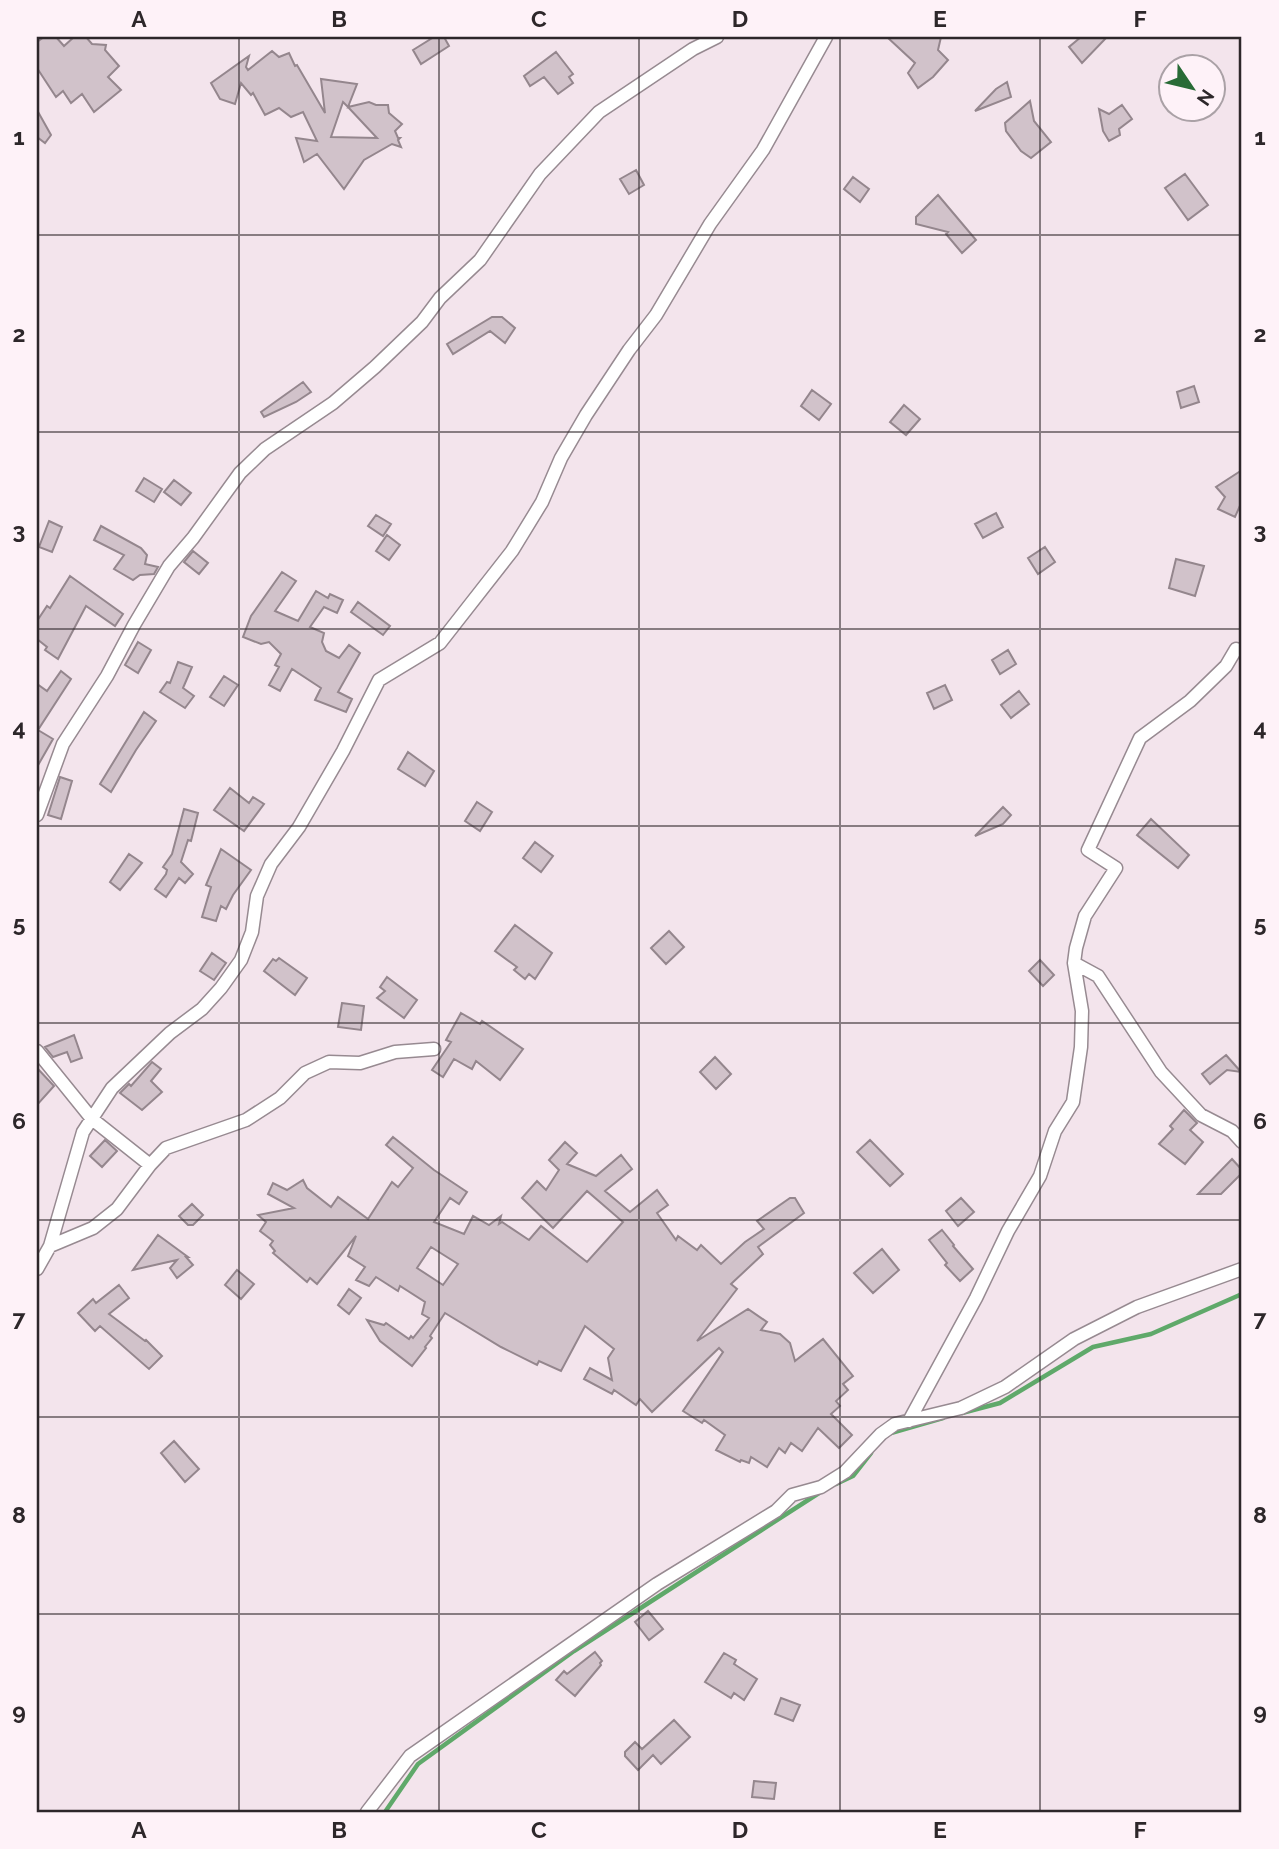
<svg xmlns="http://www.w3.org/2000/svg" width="1279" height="1849" font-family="Raleway,sans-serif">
<rect width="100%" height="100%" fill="#f3e4ec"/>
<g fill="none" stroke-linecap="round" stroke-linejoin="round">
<!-- stream -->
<path stroke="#5fa96a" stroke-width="4.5" d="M962 1413 1000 1403 1093 1347 1151 1334 1242 1294
M891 1433 943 1418
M836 1484 853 1476 871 1453
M385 1812 418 1764 574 1651 819 1493"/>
</g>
<!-- building -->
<path fill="#d1c2ca" stroke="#94868d" stroke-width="2" fill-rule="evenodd" d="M44 37H56L64 46 74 37H86L92 44 106 45 105 50 119 66 108 77 121 90 94 112 82 94 71 103 63 91 56 97 37 68V42Z
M434 37H444L449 46 421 64 413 50Z
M887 37H941L938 50 948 60 933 77 918 88 908 73 915 63Z
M1081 37H1107L1082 63 1069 47Z
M272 51 279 57 289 53 295 66 297 65 325 113 321 79 357 84 348 107 369 102 376 105H388L389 113 402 124 395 131 398 138H400L398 140 401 147 392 144 364 160 344 189 317 154 304 162 296 138 317 141 303 112 291 117 279 108 265 115 253 93 251 95 241 83 235 104 220 99 211 83 249 56 246 67 248 70ZM343 102 348 107 377 138 331 137Z
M556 52 573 74 569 77 573 83 558 94 544 77 530 86 524 76Z
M1007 82 1011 97 975 111 996 89Z
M1030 101 1034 121 1051 142 1031 158 1021 151 1006 131 1005 123Z
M1122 105 1132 119 1119 129 1120 135 1109 141 1103 131 1099 109 1109 114Z
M37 110 51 135 45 143 37 137Z
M636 170 644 185 629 194 620 179Z
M1185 174 1208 205 1188 220 1165 188Z
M853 177 869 189 860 202 844 189Z
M938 195 976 240 962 253 946 234 948 232 916 224V217Z
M492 317H502L515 328 505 343 490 331 453 354 447 344Z
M303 382 311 392 296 402 264 417 261 412Z
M1194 386 1199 402 1181 408 1177 392Z
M812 390 831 404 819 420 801 406Z
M904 405 920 419 906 435 890 422Z
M1242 470V501L1235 517 1218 509 1225 497 1216 487Z
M144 478 162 489 154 502 136 491Z
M174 480 191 493 181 505 164 492Z
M996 513 1003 527 983 538 975 524Z
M376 515 391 524 383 536 368 526Z
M49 521 62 527 52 552 39 547Z
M101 526 141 548 147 555 145 564 158 567 154 574 140 575 133 580 114 569 124 555 94 540Z
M387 535 400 545 389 560 376 551Z
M1045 547 1055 562 1038 574 1028 558Z
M193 551 208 563 199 574 184 562Z
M1176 559 1204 566 1195 596 1169 588Z
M282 572 296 581 275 611 298 621 316 591 328 598 330 594 343 600 337 613 324 607 310 627 324 633 322 642 326 651 339 658 349 645 360 653 338 692 352 699 346 712 315 700 321 688 292 669 280 691 269 685 279 667 275 665 281 654 269 642 261 644 243 637 251 616Z
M70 576 123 614 115 626 86 606 58 659 45 650 47 647 37 639V621L47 606 50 608Z
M358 602 390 626 383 635 351 612Z
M138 642 151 650 138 673 125 665Z
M1008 650 1016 664 1000 674 992 660Z
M178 662 192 667 183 688 194 696 185 708 160 692 167 682 170 683Z
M61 671 71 679 38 730 53 739 37 767V684L47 691Z
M224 676 238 685 224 706 210 697Z
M945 685 952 700 934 709 927 693Z
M1019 691 1029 704 1011 718 1001 705Z
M144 712 156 721 136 750 111 792 100 784Z
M408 752 434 771 425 786 398 769Z
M60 777 72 781 61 819 48 815Z
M230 788 249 803 253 797 264 804 244 831 214 810Z
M477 802 492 812 480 831 465 821Z
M1003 807 1011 815 1003 824 975 836Z
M184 809 198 813 191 841 188 840 181 862 193 874 185 883 179 878 166 897 155 889 166 874 167 870 163 867 172 854Z
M1151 819 1189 855 1178 868 1137 835Z
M535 842 553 856 541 872 523 858Z
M221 849 251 870 233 895 226 909 221 906 216 921 202 917 211 887 206 885Z
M129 854 142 863 120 890 110 882Z
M515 925 552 953 535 979 529 974 525 979 514 970 517 967 495 951Z
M669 931 684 947 666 964 651 948Z
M212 953 226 963 214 980 200 971Z
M279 958 307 978 295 995 264 971 273 959 276 961Z
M1040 960 1054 975 1043 986 1029 971Z
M387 977 417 1000 404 1018 377 998 385 991 380 987Z
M342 1003 364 1006 361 1030 338 1027Z
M461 1013 480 1024 482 1021 523 1049 500 1080 476 1061 472 1069 454 1059 443 1077 432 1070 451 1042 446 1040Z
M74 1035 82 1058 71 1062 67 1052 53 1057 45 1047Z
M1226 1055 1241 1072 1227 1070 1210 1084 1202 1074Z
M715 1057 731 1074 716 1089 700 1072Z
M152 1062 161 1069 151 1081 162 1092 142 1110 120 1093 129 1084 131 1086Z
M37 1068 54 1086 37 1105Z
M1184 1110 1197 1123 1190 1130 1203 1142 1185 1164 1159 1144 1173 1129 1170 1126Z
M393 1137 434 1170 467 1192 459 1204 450 1198 434 1222 464 1234 473 1216 489 1225 501 1216 499 1224 502 1222 529 1240 541 1226 587 1262 623 1222 587 1191 553 1228 522 1198 537 1181 546 1190 559 1170 549 1160 565 1142 577 1153 567 1164 596 1176 621 1155 632 1169 605 1191 630 1212 657 1190 668 1205 657 1213 676 1240 678 1236 697 1250 701 1245 721 1264 745 1242 764 1229 757 1221 790 1198H795L804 1213 758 1247 763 1254 731 1284 737 1289 697 1341 748 1309 767 1322 761 1330 780 1334 790 1343 795 1361 823 1339 853 1376 843 1384 848 1390 836 1401 840 1406 831 1414 852 1435 839 1448 818 1428 802 1451 791 1443 785 1453 779 1448 767 1467 751 1457 749 1463 741 1460 740 1462 716 1450 725 1435 704 1420 702 1423 683 1411 723 1352 719 1348 652 1412 640 1399 636 1405 614 1390 612 1394 584 1379 590 1368 612 1380 608 1358 614 1349 585 1326 561 1371 539 1361 537 1365 501 1347 445 1313 430 1336 432 1338 425 1347 426 1348 412 1366 380 1341 367 1320 384 1325 386 1323 409 1339 411 1336 413 1338 429 1318 422 1314 425 1302 400 1286 398 1291 376 1277 369 1286 356 1280 365 1267 348 1256 356 1236 317 1284 310 1278 307 1282 273 1253 275 1251 270 1245 273 1241 260 1231 266 1222 258 1215 294 1208 268 1194 273 1183 287 1190 303 1180 307 1188 331 1207 338 1197 368 1219 392 1182 398 1187 413 1168 386 1145ZM431 1247 458 1264 443 1285 417 1268Z
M105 1140 117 1151 102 1167 90 1156Z
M870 1140 903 1174 890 1186 857 1152Z
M1232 1159 1242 1170V1173L1221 1194H1198Z
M961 1198 974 1212 958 1226 946 1211Z
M192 1204 203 1215 193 1225H188L179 1216Z
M942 1230 954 1245 953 1246 973 1269 960 1281 945 1265 947 1263 929 1240Z
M158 1235 188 1257H186L193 1265 177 1278 170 1268 177 1260 133 1270Z
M882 1249 899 1270 873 1293 854 1273Z
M237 1270 254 1284 241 1299 225 1285Z
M119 1285 129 1298 109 1314 145 1341 146 1340 162 1356 149 1369 100 1326 95 1331 78 1313 93 1299 96 1303Z
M349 1289 361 1298 349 1314 338 1305Z
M174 1441 199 1469 185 1482 161 1453Z
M648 1611 663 1629 649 1640 635 1622Z
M595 1652 602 1661 600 1663 601 1665 575 1696 556 1680 564 1671 567 1674Z
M724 1653 736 1660 734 1664 757 1679 744 1700 734 1693 731 1698 705 1682Z
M781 1698 800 1705 793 1721 775 1714Z
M674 1720 690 1737 661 1764 653 1755 638 1770 625 1756V1752L635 1742 642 1749Z
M754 1781 776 1783 774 1799 752 1797Z"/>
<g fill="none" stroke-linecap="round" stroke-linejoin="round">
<defs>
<path id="street" d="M37 815 63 744 107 676 134 625 169 566 193 538 240 473 265 449 333 403 375 367 422 322 440 298 480 260 540 174 599 112 693 49 717 37
M1074 963 1098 976 1161 1072 1201 1115 1232 1131 1242 1142
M37 1051 92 1119 150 1165
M50 1246 93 1228 117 1209 150 1165 166 1148 246 1120 280 1098 305 1073 329 1062 360 1063 395 1052 434 1049
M37 1269 50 1246 83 1132 112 1088 170 1033 202 1009 221 988 241 960 252 932 257 896 271 864 299 827 343 751 379 680 440 643 512 551 542 502 561 458 586 415 629 350 656 315 710 224 763 150 826 37
M909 1421 976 1298 1008 1231 1040 1176 1055 1131 1073 1102 1081 1047 1082 1011 1074 963 1076 948 1085 916 1116 868 1088 850 1140 738 1190 701 1226 666 1236 649
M367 1812 410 1756 657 1584 776 1511 792 1495 821 1487 845 1472 881 1434 895 1424 961 1408 1005 1387 1074 1339 1137 1307 1242 1269"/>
</defs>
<!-- street casing -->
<use href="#street" stroke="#978a91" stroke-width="15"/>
<!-- street -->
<use href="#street" stroke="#fff" stroke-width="12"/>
</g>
<!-- grid -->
<path fill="none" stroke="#2d272a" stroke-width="2" stroke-opacity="0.55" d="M239 37V1812M439 37V1812M639 37V1812M840 37V1812M1040 37V1812M37 235H1242M37 432H1242M37 629H1242M37 826H1242M37 1023H1242M37 1220H1242M37 1417H1242M37 1614H1242"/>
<!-- border -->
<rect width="1279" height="1849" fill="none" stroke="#fef2f8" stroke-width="77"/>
<!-- north arrow -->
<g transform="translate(1192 88) rotate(125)"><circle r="33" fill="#fef2f8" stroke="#aaa1a6" stroke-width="2"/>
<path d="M0-5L12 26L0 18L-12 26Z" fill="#286b36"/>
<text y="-10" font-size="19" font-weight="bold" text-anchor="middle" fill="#2d272a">N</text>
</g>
<rect x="38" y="38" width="1202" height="1773" fill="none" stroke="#2d272a" stroke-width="2.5"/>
<g font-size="23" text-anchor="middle" font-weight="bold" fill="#2d272a">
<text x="139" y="27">A</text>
<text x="339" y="27">B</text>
<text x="539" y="27">C</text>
<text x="740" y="27">D</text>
<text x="940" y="27">E</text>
<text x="1140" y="27">F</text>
<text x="19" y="145">1</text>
<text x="1260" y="145">1</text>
<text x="19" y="342">2</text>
<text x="1260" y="342">2</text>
<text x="19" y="539">3</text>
<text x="1260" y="539">3</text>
<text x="19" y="736">4</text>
<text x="1260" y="736">4</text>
<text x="19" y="932">5</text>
<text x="1260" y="932">5</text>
<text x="19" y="1129">6</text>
<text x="1260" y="1129">6</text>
<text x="19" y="1326">7</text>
<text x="1260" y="1326">7</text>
<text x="19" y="1523">8</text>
<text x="1260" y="1523">8</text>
<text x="19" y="1720">9</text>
<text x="1260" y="1720">9</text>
<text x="139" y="1838">A</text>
<text x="339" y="1838">B</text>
<text x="539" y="1838">C</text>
<text x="740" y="1838">D</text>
<text x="940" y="1838">E</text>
<text x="1140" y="1838">F</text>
</g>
</svg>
